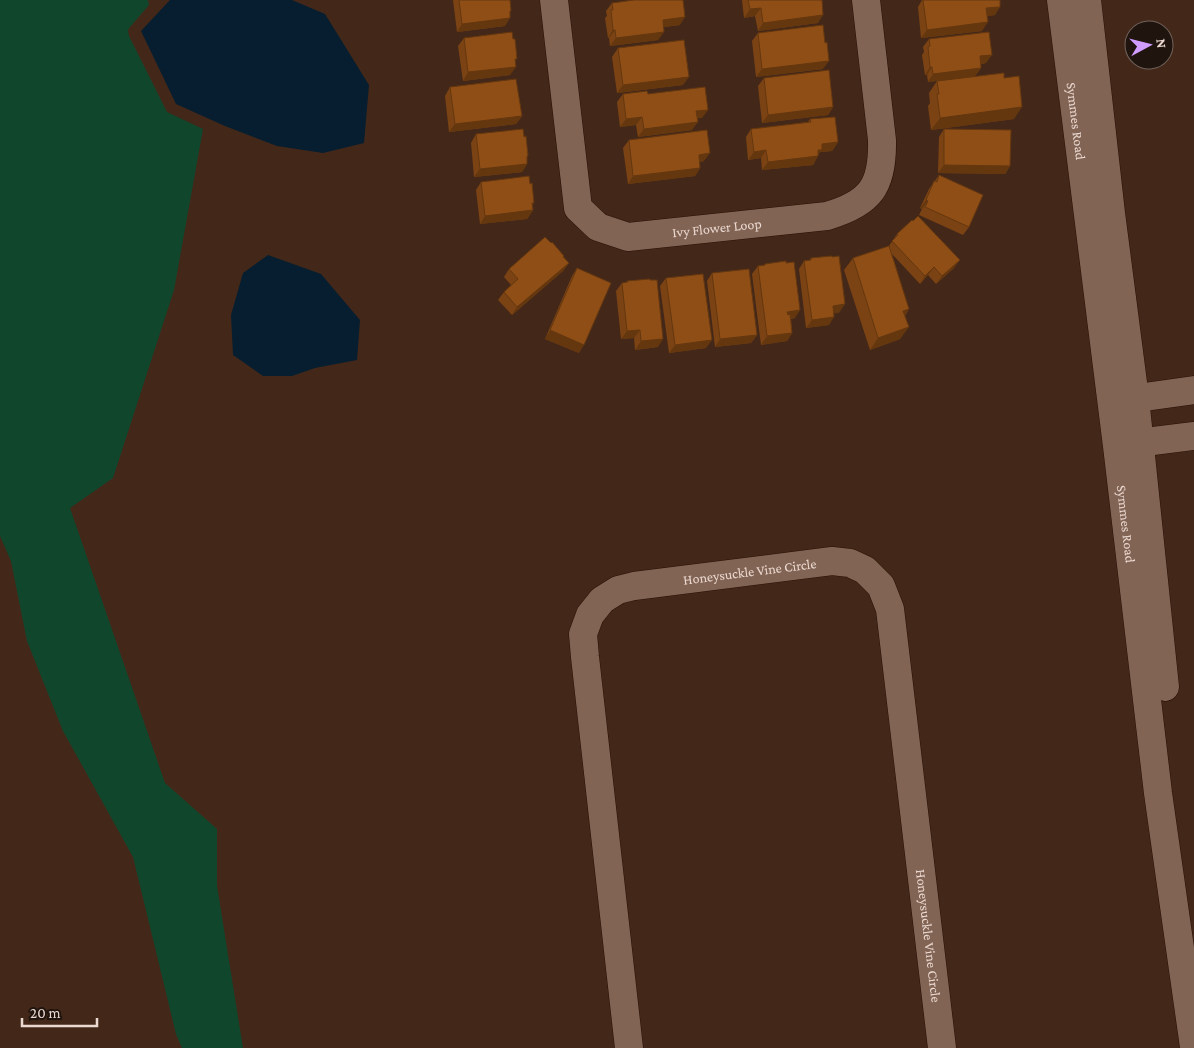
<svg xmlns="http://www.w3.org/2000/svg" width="1194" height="1048" font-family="'Crimson Pro',serif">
<rect width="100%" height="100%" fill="#43281a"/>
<!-- green -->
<path fill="#10472c" d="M0 0H148L149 5 130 27 128 30 129 36 167 112 203 129 174 290 113 478 70 508 165 783 217 829V886L243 1048H182L176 1034 133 857 63 731 27 641 11 561 0 536Z"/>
<!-- water -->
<path fill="#061e2f" d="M170 0H292L325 14 369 85 364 143 323 153 277 146 225 126 176 104 141 31Z
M268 255 321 274 360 320 357 360 315 368 292 376H263L233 355 231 315 243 273Z"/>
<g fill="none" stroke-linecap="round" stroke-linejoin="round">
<defs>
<g id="minor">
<path id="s1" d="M554 0 578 208 598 227 628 237 827 216C871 203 883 186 882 140L866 0"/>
<path id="s2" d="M1061 0 1117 446 1158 793 1194 1047"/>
<path d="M1087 0 1111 213 1135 398 1165 687"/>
<path d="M1116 401 1194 390"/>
<path d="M1121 445 1194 436"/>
<path id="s3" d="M629 1048 585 657 583 634 590 615 602 600 618 590 634 586 832 561 850 563 865 570 881 586 890 609 942 1048"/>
</g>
</defs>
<!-- minor casing -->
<use href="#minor" stroke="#281004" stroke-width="29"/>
<!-- minor -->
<use href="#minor" stroke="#826454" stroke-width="28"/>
</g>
<!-- wall -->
<path fill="#7b4313" d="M453 0H510L505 26 457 32Z
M742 0H822L818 23 758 31 755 16 744 18Z
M922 0H1000L995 15 987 16 982 31 921 38 918 7Z
M612 3 680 25 664 27 658 40 610 46 609 38H608L605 18 607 16 606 11Z
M758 33 825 43 823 69 756 77 752 41Z
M464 38 513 39 515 61 510 75 463 81 458 46Z
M929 39 986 63 981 64V68L975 76 928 82 927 75H925L922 55 924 52 923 47Z
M618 48 683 85 617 93 612 57Z
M764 78 833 107 828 115 762 123 758 86Z
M1004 78 1014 119 931 130 928 106 930 103 929 93 937 81Z
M450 87 522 116 516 124 449 132 445 96Z
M623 94H648L702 118H697L692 130 638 137 636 125 620 127 617 102Z
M810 119 838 142 832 151 820 152 813 165 762 170 761 158 748 160 746 137 751 129 808 122Z
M944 129 1010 166 1005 174 938 173 939 137Z
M476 134 524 137 527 164 522 172 474 177 471 143Z
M629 140 704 161 699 162 700 168 695 176 628 184 623 148Z
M939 175 969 227 963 235 919 215 922 209 920 208 929 189Z
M481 182 533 210 527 219 480 224 476 190Z
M897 234 954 268 936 284 928 275 920 284 892 254 909 309 905 316 900 339 870 350 844 270 853 258 889 246Z
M564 257 569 263 563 271 512 315 498 300 504 292 511 285 504 277 509 269Z
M811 258 839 313H834L829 325 806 328 799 269 804 261 810 260Z
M765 264 795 318 791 319 792 333 787 341 761 345 752 274 758 266H764Z
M577 268 579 353 545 339 572 276Z
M712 273 757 335 751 343 715 347 707 281Z
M666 278 706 348 669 353 660 286Z
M627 281 658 347 635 350 634 338 621 339 616 291 622 283H626Z"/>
<!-- shaded-wall -->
<path fill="#64370f" d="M1000 7 995 15 980 17 986 8Z
M761 8 755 16 744 18 750 9Z
M823 15 818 23 758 31 763 23Z
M685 17 680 25 657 28 663 20Z
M510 18 505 26 457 32 462 24Z
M988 22 982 31 921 38 927 30Z
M613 30H615L609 38H608Z
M664 32 658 40 610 46 616 38Z
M992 55 986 63 974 65 980 56Z
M829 61 823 69 756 77 762 69Z
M516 67 510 75 463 81 468 72Z
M930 67H932L927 75H925Z
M981 68 975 76 928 82 933 74Z
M689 77 683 85 617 93 623 85Z
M833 107 828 115 762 123 768 115Z
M1022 107 1014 119 931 130 940 118Z
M708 110 702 118 690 119 696 111Z
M522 116 516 124 449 132 455 124Z
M642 117 636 125 620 127 626 119Z
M698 122 692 130 638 137 644 129Z
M838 142 832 151 820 152 813 165 762 170 768 162 822 144Z
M766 150 761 158 748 160 754 152Z
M710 153 704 161 693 163 699 155Z
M528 156 522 164H527L522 172 474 177 480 169Z
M944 165 1010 166 1005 174 938 173Z
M700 168 695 176 628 184 633 176Z
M926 200 928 201 922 209 920 208Z
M534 203 529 211 533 210 527 219 480 224 485 216Z
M960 260 954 268 936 284 942 276Z
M569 263 563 271 512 315 517 307Z
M934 267 928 275 920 284 925 276Z
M845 304 839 313 827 314 833 306Z
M909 309 901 321 903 311Z
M800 310 795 318 782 320 787 312Z
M834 317 829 325 806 328 812 320Z
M909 327 900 339 870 350 878 338Z
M550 330 584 345 579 353 545 339Z
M640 330 634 338 621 339 627 331Z
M792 333 787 341 761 345 767 336Z
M757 335 751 343 715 347 720 339Z
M663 339 658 347 635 350 641 341Z
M712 340 706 348 669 353 675 345Z"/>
<!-- building -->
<path fill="#8f4e16" stroke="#64370f" d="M459 0H510L511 11H510V18L462 24Z
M634 0H683L685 17 663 20 664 32 616 38 615 30H613L611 10H613L612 3Z
M748 0H822L823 15 763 23 761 8 750 9Z
M923 0H1000V7L986 8 988 22 927 30Z
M823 25 825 43 827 42 829 61 762 69 758 33Z
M512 32 513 39H515L517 59H515L516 67 468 72 464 38Z
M989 32 992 55 980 56 981 68 933 74 932 67H930L928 47 930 46 929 39Z
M684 40 689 77 623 85 618 48Z
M829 70 833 107 768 115 764 78Z
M1004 73V78L1019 76 1022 107 940 118 937 94H939L937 81Z
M516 79 522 116 455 124 450 87Z
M705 87 708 110 696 111 698 122 644 129 642 117 626 119 623 94 647 91 648 94Z
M835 117 838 142 822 144V150H818V156L768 162 766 150 754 152 751 129 811 122 810 119Z
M523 129 524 137 526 136 528 156H527V164L480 169 476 134Z
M944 129 1011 130 1010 166 944 165Z
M707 130 710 153 699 155 700 168 633 176 629 140Z
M939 175 983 195 969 227 925 207 928 201 926 200 934 181 937 182Z
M529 176 530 184 532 183 534 203H532L533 210 485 216 481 182Z
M918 216 960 260 942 276 934 267 925 276 892 241 898 235 897 234 912 220 913 221Z
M545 237 551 243 552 242 564 256 563 257 569 263 517 307 504 292 518 279 509 269Z
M889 246 909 309 903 311 909 327 878 338 853 258Z
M832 256V257L839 256 845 304 833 306 834 317 812 320 804 261 811 260V258Z
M786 261V263L794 262 800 310 787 312 788 315 790 314 792 333 767 336 758 266 765 265V264Z
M577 268 611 283 584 345 550 330Z
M749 269 757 335 720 339 712 273Z
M703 274 712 340 675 345 666 278Z
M650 279V280H657L663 339 641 341 640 330 627 331 622 283 628 282 627 281Z"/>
<g text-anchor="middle" stroke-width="4" stroke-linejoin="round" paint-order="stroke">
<!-- street labels -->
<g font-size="14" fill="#ebd9d1" stroke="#20140e">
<text dy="5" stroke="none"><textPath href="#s2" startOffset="122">Symmes Road</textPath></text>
<text dy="5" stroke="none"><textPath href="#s1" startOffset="358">Ivy Flower Loop</textPath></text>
<text dy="5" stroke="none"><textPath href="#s2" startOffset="528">Symmes Road</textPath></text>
<text dy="5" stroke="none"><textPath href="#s3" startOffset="608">Honeysuckle Vine Circle</textPath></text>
<text dy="5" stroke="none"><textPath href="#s3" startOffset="1102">Honeysuckle Vine Circle</textPath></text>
</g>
</g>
<!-- north arrow -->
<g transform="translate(1149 45) rotate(83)"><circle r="24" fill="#20140e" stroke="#71635c"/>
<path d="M0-4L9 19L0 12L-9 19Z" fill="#d09dff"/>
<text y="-8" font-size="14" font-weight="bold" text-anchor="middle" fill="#ebd9d1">N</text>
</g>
<!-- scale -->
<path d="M22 1018v8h75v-8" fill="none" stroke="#ebd9d1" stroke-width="2.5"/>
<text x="30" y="1018" font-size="15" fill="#ebd9d1" stroke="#20140e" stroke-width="4" paint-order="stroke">20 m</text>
</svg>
